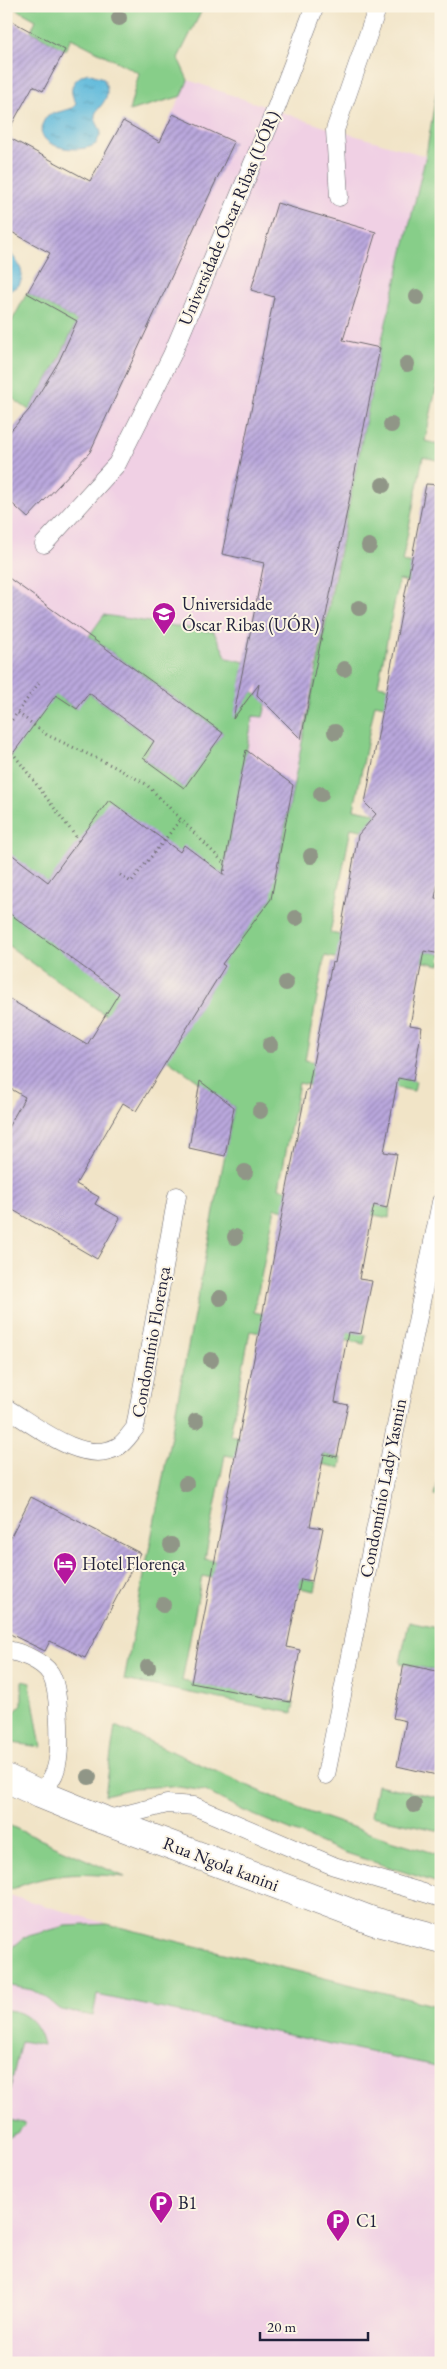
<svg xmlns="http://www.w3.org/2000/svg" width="447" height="2369" viewBox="0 0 447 2369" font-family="'EB Garamond',serif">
<defs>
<pattern id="water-ripples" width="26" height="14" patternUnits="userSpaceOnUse" patternTransform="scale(1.25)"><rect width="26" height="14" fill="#5db9db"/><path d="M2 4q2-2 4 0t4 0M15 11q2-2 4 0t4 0" fill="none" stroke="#4c96b3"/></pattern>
<pattern id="building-hatch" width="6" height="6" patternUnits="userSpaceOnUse" patternTransform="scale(1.25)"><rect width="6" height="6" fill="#baa8dd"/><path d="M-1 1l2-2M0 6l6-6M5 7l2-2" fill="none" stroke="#9788b4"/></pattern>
</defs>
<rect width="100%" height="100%" fill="#fcf5e5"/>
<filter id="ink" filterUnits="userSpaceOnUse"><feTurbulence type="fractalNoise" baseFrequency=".02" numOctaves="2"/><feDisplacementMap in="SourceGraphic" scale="10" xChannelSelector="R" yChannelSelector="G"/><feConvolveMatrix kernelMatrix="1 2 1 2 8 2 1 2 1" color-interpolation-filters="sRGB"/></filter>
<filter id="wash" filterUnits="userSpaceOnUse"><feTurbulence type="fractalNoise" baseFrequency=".0096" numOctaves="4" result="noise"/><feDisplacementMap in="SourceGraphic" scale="20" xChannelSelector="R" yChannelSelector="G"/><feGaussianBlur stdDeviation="1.12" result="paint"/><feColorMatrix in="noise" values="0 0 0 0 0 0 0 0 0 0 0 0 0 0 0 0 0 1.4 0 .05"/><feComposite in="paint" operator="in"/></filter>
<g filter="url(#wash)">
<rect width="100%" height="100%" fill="#f1e4c7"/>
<g fill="#f0d0e4">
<polygon points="188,80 322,126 426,156 380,348 333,577 234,1107 6,944 6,436 29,410 56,365"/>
<polygon points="6,1894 107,1924 441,2007 441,2363 6,2363"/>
</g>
<g fill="#87ce89" stroke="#547862">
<polygon points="11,6 204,6 178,58 188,80 182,96 129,111 139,73 71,38 65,50 31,31 36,20"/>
<polygon points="441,64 441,365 425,441 441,445 441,461 423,457 402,562 441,569 441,589 399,580 378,685 441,697 429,715 375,704 354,809 441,826 406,839 351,828 330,933 441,954 440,965 384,954 380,967 325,956 305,1060 416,1081 414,1091 358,1080 355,1094 299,1083 279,1188 390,1208 389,1218 333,1207 330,1219 275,1208 254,1312 366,1335 364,1344 308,1333 305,1341 250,1331 230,1435 337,1457 342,1458 340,1468 283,1456 280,1465 225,1455 205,1559 317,1582 315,1591 259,1580 258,1587 202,1576 182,1681 294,1703 292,1713 124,1680 234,1107 6,944 6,658 76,709 89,693 154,741 143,758 183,787 223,733 89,636 104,615 214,632 227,658 245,662 241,680 256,695 268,697 263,717 253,716 225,864 276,874 380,348 426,155"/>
<polygon points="27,293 77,321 56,365 29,410 6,394 6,332"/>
<polygon points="441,1464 441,1497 434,1496"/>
<polygon points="409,1622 441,1629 441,1672 400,1663"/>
<polygon points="22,1681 30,1683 41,1747 12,1743 6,1731 6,1721 22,1704"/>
<polygon points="115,1726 300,1809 384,1838 441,1855 441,1884 343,1852 244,1811 205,1791 172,1786 134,1788 105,1795"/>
<polygon points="377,1785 441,1798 441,1831 371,1816"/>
<path d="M 6,1824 L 125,1877 C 79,1873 50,1871 6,1892 Z"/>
<polygon points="107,1924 441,2007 441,2067 97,1995 93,2016 61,2010 48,1999 32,1990 6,1985 6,1953 25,1937 65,1926"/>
<path d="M 6,2010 C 28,2011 39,2026 43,2045 L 21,2041 L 6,2107 Z"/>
<polygon points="6,2119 26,2124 18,2132 6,2139"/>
</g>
<g fill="url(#water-ripples)" stroke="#406e8b">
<path d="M 88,73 L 103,78 C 116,102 93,107 95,118 C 96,123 100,127 101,133 L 96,144 C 78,156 22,146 48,115 L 73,108 L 76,103 C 67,89 73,78 88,73 Z"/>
<path d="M 6,247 C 14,259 28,270 19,285 L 6,293 Z"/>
</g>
<g id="blocks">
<g fill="url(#building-hatch)">
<polygon points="6,18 65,50 43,91 33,86 6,135"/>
<polygon points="173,114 234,142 90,452 28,518 6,498 6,436 29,410 59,361 77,321 27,293 50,253 6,229 6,136 90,181 123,121 160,142"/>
<polygon points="277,203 376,232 343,340 380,348 301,739 257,695 259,684 233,719 264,563 222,554 274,297 251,290"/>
<polygon points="426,484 441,485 441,869 435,898 441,899 441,954 424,951 410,1025 422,1027 413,1081 398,1078 384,1152 397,1154 387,1208 374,1205 364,1252 359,1279 372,1281 361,1334 348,1332 335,1402 348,1405 337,1457 324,1454 310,1526 323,1528 312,1581 301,1579 287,1647 300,1650 290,1702 191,1683 306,1090 308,1090 332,962 335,963 358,835 376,814 365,803"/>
<polygon points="6,576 223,733 184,788 143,758 154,741 89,693 77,709 56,695 6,763"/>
<polygon points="246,750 293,785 271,899 222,964 225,966 136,1111 123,1103 76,1184 99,1197 95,1204 120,1218 97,1259 6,1206 6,1131 25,1097 6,1086 6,997 87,1045 119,993 6,911 6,850 48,882 109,800 180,852 184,845 223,874"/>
<polygon points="200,1081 234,1107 225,1156 189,1148"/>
<polygon points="31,1497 140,1553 85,1658 50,1641 45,1651 6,1632 6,1546"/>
<polygon points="404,1664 441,1672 441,1776 397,1766 406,1721 393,1718"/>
</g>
</g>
</g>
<g filter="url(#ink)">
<use href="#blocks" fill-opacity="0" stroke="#6a666c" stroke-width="1"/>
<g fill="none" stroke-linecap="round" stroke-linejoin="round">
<g stroke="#6a666c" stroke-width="19">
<g id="lane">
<polyline points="339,197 335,130 378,6"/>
<polyline points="44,544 117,464 172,355 275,111 315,6"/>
<path d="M 6,1408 C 35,1425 83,1466 117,1447 C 124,1444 130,1434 135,1428 L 177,1196"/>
<path d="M 6,1650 C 20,1652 42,1661 50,1673 C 60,1688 61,1746 57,1764 C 55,1776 48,1785 40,1794"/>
<polyline points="326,1775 441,1202"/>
<polyline points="105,1820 167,1804 194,1806 334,1866 441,1898"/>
</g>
</g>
<g stroke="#6a666c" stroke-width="29">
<polyline id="secondary" points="6,1778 40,1794 104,1820 373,1921 441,1939"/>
</g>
<g stroke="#6a666c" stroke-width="3" stroke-dasharray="1 4" stroke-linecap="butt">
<polyline points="18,713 47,735 115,767 146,784 225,864 224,875"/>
<polyline points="6,728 39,683"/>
<polyline points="6,744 79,841"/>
<polyline points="120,875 131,882 181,819"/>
</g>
<use href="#lane" stroke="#fff" stroke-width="18"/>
<use href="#secondary" stroke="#fff" stroke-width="28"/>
</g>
<g fill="#909687">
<circle cx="119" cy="18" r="8"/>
<circle cx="417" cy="297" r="8"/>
<circle cx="407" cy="364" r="8"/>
<circle cx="391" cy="425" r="8"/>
<circle cx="383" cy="485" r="8"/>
<circle cx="369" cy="546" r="8"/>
<circle cx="359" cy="608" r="8"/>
<circle cx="344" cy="669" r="8"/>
<circle cx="335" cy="732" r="8"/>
<circle cx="321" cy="794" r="8"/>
<circle cx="311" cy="856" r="8"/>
<circle cx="296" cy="918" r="8"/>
<circle cx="286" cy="983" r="8"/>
<circle cx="270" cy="1045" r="8"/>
<circle cx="260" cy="1111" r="8"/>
<circle cx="245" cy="1172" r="8"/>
<circle cx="235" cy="1237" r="8"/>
<circle cx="220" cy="1298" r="8"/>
<circle cx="211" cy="1360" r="8"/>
<circle cx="196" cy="1421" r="8"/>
<circle cx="186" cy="1484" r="8"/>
<circle cx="171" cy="1545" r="8"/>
<circle cx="163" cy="1605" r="8"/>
<circle cx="148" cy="1667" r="8"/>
<circle cx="89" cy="1777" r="8"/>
<circle cx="414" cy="1805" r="8"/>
</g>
</g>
<defs>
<g id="university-pin" transform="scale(1.25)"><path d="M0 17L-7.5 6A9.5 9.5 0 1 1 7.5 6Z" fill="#b5179e" stroke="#fcf5e5"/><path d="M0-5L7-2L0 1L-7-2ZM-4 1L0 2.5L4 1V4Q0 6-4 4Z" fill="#fff"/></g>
<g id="hotel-pin" transform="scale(1.25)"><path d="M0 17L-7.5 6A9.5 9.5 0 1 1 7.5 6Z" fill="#b5179e" stroke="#fcf5e5"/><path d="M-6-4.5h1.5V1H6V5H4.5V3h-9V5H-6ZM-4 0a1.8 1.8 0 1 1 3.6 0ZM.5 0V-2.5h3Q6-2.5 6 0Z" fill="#fff"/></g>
<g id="parking-pin" transform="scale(1.25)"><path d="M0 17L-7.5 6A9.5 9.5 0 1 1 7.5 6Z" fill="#b5179e" stroke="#fcf5e5"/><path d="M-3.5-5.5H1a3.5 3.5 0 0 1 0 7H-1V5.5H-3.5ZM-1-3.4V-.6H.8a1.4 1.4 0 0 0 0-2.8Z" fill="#fff"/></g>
</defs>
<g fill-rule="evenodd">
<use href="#university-pin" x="164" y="614"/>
<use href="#hotel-pin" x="65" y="1564"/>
<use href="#parking-pin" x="161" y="2203"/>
<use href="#parking-pin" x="338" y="2221"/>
</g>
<g text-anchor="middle" stroke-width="4" stroke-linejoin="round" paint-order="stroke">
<g font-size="18" fill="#22223b" stroke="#fcf5e5">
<text transform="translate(229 218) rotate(-67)" y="6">Universidade Óscar Ribas (UÓR)</text>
<text transform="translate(151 1342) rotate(-80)" y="6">Condomínio Florença</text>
<text transform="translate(383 1488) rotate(-79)" y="6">Condomínio Lady Yasmin</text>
<text transform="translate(221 1864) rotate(21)" y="6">Rua Ngola kanini</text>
</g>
<g font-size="18" fill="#22223b" stroke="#fcf5e5" text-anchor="start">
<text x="182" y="610">Universidade<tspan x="182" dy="21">Óscar Ribas (UÓR)</tspan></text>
<text x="82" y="1570">Hotel Florença</text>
<text x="178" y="2209">B1</text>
<text x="356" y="2227">C1</text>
</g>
</g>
<rect width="447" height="2369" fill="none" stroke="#fcf5e5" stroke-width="25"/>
<path d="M260 2332v8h108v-8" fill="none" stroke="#22223b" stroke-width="2.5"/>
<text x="267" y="2332" font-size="15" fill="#22223b" stroke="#fcf5e5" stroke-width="4" paint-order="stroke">20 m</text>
</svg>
